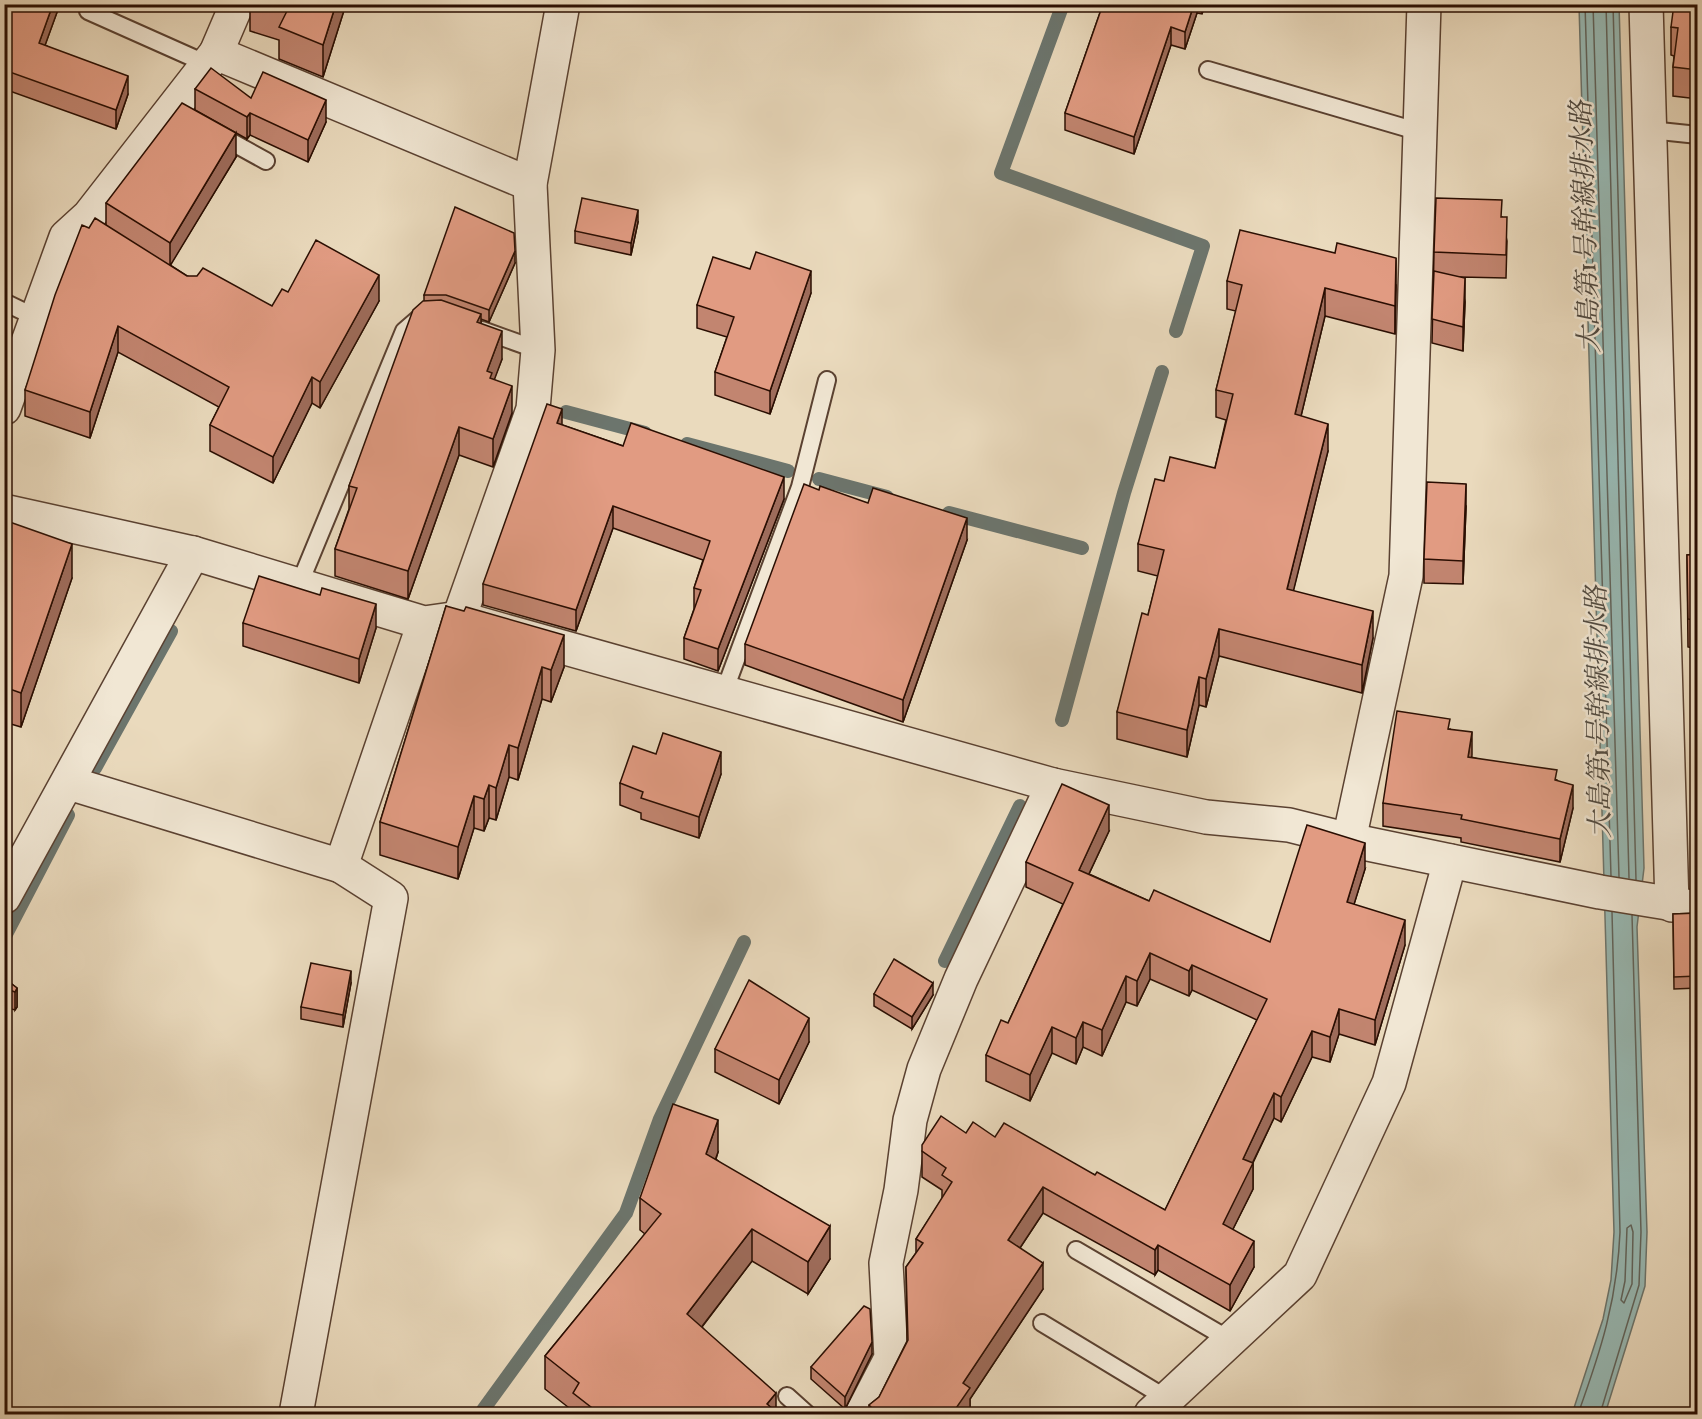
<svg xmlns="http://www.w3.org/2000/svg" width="1702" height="1419" viewBox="0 0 1702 1419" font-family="'IM FELL Double Pica','Noto Serif JP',serif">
<rect width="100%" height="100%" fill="#eadabd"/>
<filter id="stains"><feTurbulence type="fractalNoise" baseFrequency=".00333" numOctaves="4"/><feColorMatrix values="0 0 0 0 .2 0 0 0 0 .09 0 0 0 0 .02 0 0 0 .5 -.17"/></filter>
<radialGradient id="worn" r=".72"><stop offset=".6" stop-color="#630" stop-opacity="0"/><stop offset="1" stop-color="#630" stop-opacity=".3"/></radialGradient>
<polygon fill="#98bab5" stroke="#6c756d" stroke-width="1.5" points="1619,4 1644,868 1637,927 1647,1232 1645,1286 1605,1414 1572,1414 1603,1319 1611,1280 1614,1232 1579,5"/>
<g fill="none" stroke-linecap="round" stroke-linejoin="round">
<g stroke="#61645c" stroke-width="1.5">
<polyline points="1585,4 1611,876"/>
<polyline points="1593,4 1619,877"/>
<polyline points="1606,4 1629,878"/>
<polyline points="1613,4 1636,880"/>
<polygon points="1631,1225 1633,1232 1632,1284 1624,1303 1621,1300 1625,1281 1627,1228"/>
<path d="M 1578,1414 C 1601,1350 1617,1301 1620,1232 L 1612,912"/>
<polyline points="1600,1414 1639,1285 1641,1232 1632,915"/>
</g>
<g stroke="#6c756d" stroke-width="14">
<polyline points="1063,4 1001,173 1203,246 1176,331"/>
<polyline points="566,412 645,433"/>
<polyline points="687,444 788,471"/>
<polyline points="819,479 887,497"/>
<polyline points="949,513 1082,548"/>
<polyline points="1062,720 1124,493 1162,372"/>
<polyline points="95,768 171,631"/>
<polyline points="4,938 68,815"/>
<polyline points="945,961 1020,806"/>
<polyline points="488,1414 483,1410 626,1213 660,1119 744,942"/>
</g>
<g stroke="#5a4131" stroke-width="20">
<g id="service">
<polyline points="88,11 207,64"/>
<polyline points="1208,70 1420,132"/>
<polyline points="1650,130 1698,135"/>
<polyline points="217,134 266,161"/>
<polyline points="4,302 37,318"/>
<polyline points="482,330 538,350"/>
<polyline points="299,585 404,331 419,318 423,318"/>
<polyline points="724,692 800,487 827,380"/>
<polyline points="1076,1250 1230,1340"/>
<polyline points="1042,1323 1166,1398"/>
<polyline points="787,1396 807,1414"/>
</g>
</g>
<g stroke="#5a4131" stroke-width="36">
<g id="minor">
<polyline points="1646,4 1672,905"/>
<polyline points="216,53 237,4"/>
<polyline points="4,408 66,237 89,216 216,53 530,184"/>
<polyline points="4,511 193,553 424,623 459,618 1053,785 1206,817 1289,825 1349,840 1600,892 1698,908"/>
<polyline points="459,618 533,409 538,350 530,184 563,4"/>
<polyline points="69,783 341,866"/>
<polyline points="1349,840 1406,576 1424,4"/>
<polyline points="4,897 193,553"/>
<polyline points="296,1414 391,898 341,866 424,623"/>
<polyline points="862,1414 891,1358 886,1263 901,1190 910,1120 924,1069 961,979 1053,785"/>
<polyline points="1151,1414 1300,1275 1389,1083 1450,861"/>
</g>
</g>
<use href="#service" stroke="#f1e7d4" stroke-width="16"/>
<use href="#minor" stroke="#f1e7d4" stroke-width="33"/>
</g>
<g fill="#c28570" stroke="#2a0e02" stroke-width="1.5">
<polygon points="4,4 60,4 45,45 128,94 116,129 4,89"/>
<polygon points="250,4 346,4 323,77 279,59 279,40 250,31"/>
<polygon points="1103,4 1205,4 1202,14 1197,13 1185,49 1171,45 1134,154 1065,130 1065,113"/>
<polygon points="1698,4 1698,99 1673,96 1673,67 1674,56 1671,55 1671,27"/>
<polygon points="195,89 251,98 326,122 308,162 250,135 247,139 195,110"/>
<polygon points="236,157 170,265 187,276 272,306 288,292 379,301 320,408 312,403 273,483 210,451 210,425 219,407 118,352 90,438 25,416 25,390 89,228 106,225 106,203"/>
<polygon points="1502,217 1507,241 1506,278 1460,277 1465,302 1463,351 1432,343 1434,252"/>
<polygon points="638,222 631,255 575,243 575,231"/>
<polygon points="515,263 489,322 481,319 481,324 502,359 494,379 512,413 493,467 459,455 408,599 335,576 335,549 349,509 349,486 424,301 424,295"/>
<polygon points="750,269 811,293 770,414 715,395 715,372 727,337 697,328 697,305"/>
<polygon points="1227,281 1396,285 1395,334 1325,316 1301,416 1328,451 1293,591 1373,638 1362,693 1219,656 1206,707 1199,705 1187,757 1117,739 1117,712 1148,615 1158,576 1138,571 1138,544 1164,481 1215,468 1226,420 1216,417 1216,390 1236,311 1227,309"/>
<polygon points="562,425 623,446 784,499 718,671 684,659 684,638 694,609 694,588 703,560 613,528 576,631 483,605 483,584"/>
<polygon points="1466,507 1463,584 1424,583 1424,559"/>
<polygon points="4,520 72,578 21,727 4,722"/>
<polygon points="967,540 903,722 745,665 745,644"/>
<polygon points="1698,554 1698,649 1688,647 1687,555"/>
<polygon points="320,595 376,628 359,683 243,646 243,623"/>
<polygon points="446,606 564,667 551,702 542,699 518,780 509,777 496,820 489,818 484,831 474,828 458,879 380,855 380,822"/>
<polygon points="1450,729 1471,757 1557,780 1573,808 1560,862 1461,842 1461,838 1383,826 1383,803"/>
<polygon points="656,754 721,774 699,838 641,819 641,813 620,805 620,783"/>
<polygon points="1109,831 1089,874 1149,901 1270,942 1365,869 1354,904 1405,945 1375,1045 1339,1034 1330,1062 1312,1057 1281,1122 1274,1118 1253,1163 1253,1189 1233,1229 1254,1267 1230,1311 1158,1270 1155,1275 1043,1213 1020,1248 1043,1289 970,1399 970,1414 869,1413 869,1405 879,1397 907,1341 906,1267 916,1253 916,1239 942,1199 942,1190 922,1177 922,1151 966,1133 995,1137 1095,1175 1165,1210 1257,1020 1192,990 1189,996 1150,979 1137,1006 1126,1002 1102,1056 1083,1047 1076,1064 1052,1053 1030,1101 986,1081 986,1055 1008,1023 1063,904 1026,887 1026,862"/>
<polygon points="1698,913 1698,988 1674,989 1673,914"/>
<polygon points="4,978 17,988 17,1007 15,1010 4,1007"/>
<polygon points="351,983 343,1027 301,1019 301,1007"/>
<polygon points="874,994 933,995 912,1029 874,1006"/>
<polygon points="809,1042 779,1104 715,1072 715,1049"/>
<polygon points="718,1152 716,1159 830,1259 808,1294 752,1261 702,1327 779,1414 573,1414 573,1411 545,1389 545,1356 645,1234 640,1230 640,1198"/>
<polygon points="872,1354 845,1409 811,1379 811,1367"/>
</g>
<g fill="#9e6c5b" stroke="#2a0e02" stroke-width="1.5">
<polygon points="53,4 60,4 39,62 39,43"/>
<polygon points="336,4 346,4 323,77 323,45"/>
<polygon points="1194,4 1197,4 1197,13 1185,49 1185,32"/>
<polygon points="1202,4 1205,4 1202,14"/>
<polygon points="1171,27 1171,45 1134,154 1134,137"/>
<polygon points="128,76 128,94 116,129 116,110"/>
<polygon points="326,100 326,122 308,162 308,140"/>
<polygon points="250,113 250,135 247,139 247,117"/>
<polygon points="236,133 236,157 170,266 170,243"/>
<polygon points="638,210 638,222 631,255 631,243"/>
<polygon points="515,251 515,263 489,322 489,310"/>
<polygon points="1396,258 1396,285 1395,334 1395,306"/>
<polygon points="811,271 811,293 770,414 770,391"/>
<polygon points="379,275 379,301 320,408 320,382"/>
<polygon points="1465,278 1465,302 1463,351 1463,327"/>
<polygon points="1325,288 1325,316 1295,441 1295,414"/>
<polygon points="481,314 481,341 477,322"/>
<polygon points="118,326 118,352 90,438 90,412"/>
<polygon points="502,331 502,359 492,386 487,371"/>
<polygon points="312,377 312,403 273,483 273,457"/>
<polygon points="512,386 512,413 493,467 493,439"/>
<polygon points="562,409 562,431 557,423"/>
<polygon points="1328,424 1328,451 1287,617 1287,589"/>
<polygon points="459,427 459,455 408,599 408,571"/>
<polygon points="784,477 784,499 718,671 718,649"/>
<polygon points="1466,484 1466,507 1463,584 1463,561"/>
<polygon points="613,506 613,528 576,631 576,610"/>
<polygon points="967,518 967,540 903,722 903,700"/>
<polygon points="72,544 72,578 21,727 21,693"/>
<polygon points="376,604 376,628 359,683 359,659"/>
<polygon points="1373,611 1373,638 1362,693 1362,665"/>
<polygon points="1219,629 1219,656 1206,707 1206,679"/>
<polygon points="564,635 564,667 551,702 551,670"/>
<polygon points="542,667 542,699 518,780 518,748"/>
<polygon points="1199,677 1199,705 1187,757 1187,730"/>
<polygon points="1472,732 1472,755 1468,780 1468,757"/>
<polygon points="509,745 509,777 496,820 496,788"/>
<polygon points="721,752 721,774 699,838 699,817"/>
<polygon points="489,785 489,818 484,831 484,799"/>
<polygon points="1573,785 1573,808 1560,862 1560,839"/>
<polygon points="474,796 474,828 458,879 458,847"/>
<polygon points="1109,805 1109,831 1079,895 1079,870"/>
<polygon points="1365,843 1365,869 1347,927 1347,902"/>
<polygon points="1405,920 1405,945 1375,1045 1375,1020"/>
<polygon points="1150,953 1150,979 1137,1006 1137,981"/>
<polygon points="1192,965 1192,990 1189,996 1189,971"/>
<polygon points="351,971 351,983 343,1027 343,1015"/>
<polygon points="1126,976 1126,1002 1102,1056 1102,1030"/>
<polygon points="933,983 933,995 912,1029 912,1017"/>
<polygon points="17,988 17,1007 15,1010 15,992"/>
<polygon points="1339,1009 1339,1034 1330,1062 1330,1037"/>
<polygon points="809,1018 809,1042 779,1104 779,1080"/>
<polygon points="1083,1022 1083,1047 1076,1064 1076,1038"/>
<polygon points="1052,1027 1052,1053 1030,1101 1030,1075"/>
<polygon points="1312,1031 1312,1057 1281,1122 1281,1097"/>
<polygon points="1274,1093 1274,1118 1250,1168 1253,1163 1253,1189 1223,1249 1223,1224 1243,1159"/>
<polygon points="718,1120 718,1152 706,1186 706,1154"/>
<polygon points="1043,1187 1043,1213 1008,1266 1008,1240"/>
<polygon points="830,1226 830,1259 808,1294 808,1262"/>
<polygon points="752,1229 752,1261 687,1346 687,1314"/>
<polygon points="1254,1241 1254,1267 1230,1311 1230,1285"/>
<polygon points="1158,1245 1158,1270 1155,1275 1155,1250"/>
<polygon points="1043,1263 1043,1289 970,1399 970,1414 952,1414 963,1383"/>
<polygon points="872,1342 872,1354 845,1409 845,1397"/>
<polygon points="776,1393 776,1414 767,1404"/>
</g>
<g fill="#e19b82" stroke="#2a0e02" stroke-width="1.5">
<polygon points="4,4 53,4 39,43 128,76 116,110 4,70"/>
<polygon points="267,4 336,4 323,45 279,27 287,11"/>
<polygon points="1103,4 1194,4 1185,32 1171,27 1134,137 1065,113"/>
<polygon points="1674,4 1698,4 1698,70 1673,67 1678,28 1671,27"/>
<polygon points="211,68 251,98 263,72 326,100 308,140 250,113 247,117 195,89"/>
<polygon points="182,103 236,133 170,243 106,203"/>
<polygon points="582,198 638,210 631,243 575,231"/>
<polygon points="1436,198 1502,200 1501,217 1507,217 1506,255 1434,252"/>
<polygon points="455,207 514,233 515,251 489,310 446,295 424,295"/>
<polygon points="95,218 187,276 197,276 203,268 272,306 282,289 288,292 316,240 379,275 320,382 312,377 273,457 210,425 229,387 118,326 90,412 25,390 55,295 82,225 89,228"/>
<polygon points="1240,230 1335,253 1337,243 1396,258 1395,306 1325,288 1295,414 1328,424 1287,589 1373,611 1362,665 1219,629 1206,679 1199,677 1187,730 1117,712 1142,613 1148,615 1164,550 1138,544 1155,479 1164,481 1170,457 1215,468 1233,394 1216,390 1242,285 1227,281"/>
<polygon points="756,252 811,271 770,391 715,372 734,317 697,305 713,257 750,269"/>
<polygon points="1434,271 1465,278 1463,327 1432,319"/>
<polygon points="441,300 481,314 477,322 502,331 487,371 492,373 490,378 512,386 493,439 459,427 408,571 335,549 357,488 349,486 413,310 423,301"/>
<polygon points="547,404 562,409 557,423 623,446 631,423 784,477 718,649 684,638 701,590 694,588 710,541 613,506 576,610 483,584"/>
<polygon points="1427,482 1466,484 1463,561 1424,559"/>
<polygon points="804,484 819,490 820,486 868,503 873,488 967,518 903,700 745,644"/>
<polygon points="4,520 72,544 21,693 4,687"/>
<polygon points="1698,554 1698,621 1688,619 1687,555"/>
<polygon points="259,576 320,595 322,588 376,604 359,659 243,623"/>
<polygon points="446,606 464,611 466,607 564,635 551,670 542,667 518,748 509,745 496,788 489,785 484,799 474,796 458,847 380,822"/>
<polygon points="1397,711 1450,719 1448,729 1472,732 1468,757 1557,770 1555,780 1573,785 1560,839 1461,819 1462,815 1383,803"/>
<polygon points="663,733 721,752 699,817 641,798 643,792 620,783 633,746 656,754"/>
<polygon points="1062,784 1109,805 1079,870 1149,901 1154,890 1270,942 1307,825 1365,843 1347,902 1405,920 1375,1020 1339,1009 1330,1037 1312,1031 1281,1097 1274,1093 1243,1159 1253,1163 1223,1224 1254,1241 1230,1285 1158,1245 1155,1250 1043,1187 1008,1240 1043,1263 963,1383 970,1388 952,1414 868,1414 872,1408 869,1405 879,1397 908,1340 906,1267 923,1243 916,1239 952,1182 942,1175 946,1168 922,1151 922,1145 941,1116 966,1133 973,1122 995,1137 1004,1123 1095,1175 1097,1172 1165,1210 1267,999 1192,965 1189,971 1150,953 1137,981 1126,976 1102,1030 1083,1022 1076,1038 1052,1027 1030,1075 986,1055 1001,1020 1008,1023 1073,883 1026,862"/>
<polygon points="1698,913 1698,976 1674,977 1673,914"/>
<polygon points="894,959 933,983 912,1017 874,994"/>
<polygon points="311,963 351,971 343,1015 301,1007"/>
<polygon points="4,978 17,988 15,992 4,988"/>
<polygon points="749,980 809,1018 779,1080 715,1049"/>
<polygon points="673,1104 718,1120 706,1154 830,1226 808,1262 752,1229 687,1314 776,1393 767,1404 779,1414 600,1414 573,1393 579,1383 545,1356 661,1214 640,1198"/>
<polygon points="864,1306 870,1309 872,1342 845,1397 811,1367"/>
</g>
<g text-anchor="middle" stroke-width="5" stroke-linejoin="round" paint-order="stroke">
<g font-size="27" font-style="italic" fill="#504a41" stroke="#f1e7d4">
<text transform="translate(1585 227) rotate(-92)" y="9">大島第1号幹線排水路</text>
<text transform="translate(1598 712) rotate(-91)" y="9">大島第1号幹線排水路</text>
</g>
</g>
<rect width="1702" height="1419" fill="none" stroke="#eadabd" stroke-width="24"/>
<rect x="6" y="6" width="1690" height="1407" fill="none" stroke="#2a0e02" stroke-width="3"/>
<rect x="12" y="12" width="1678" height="1395" fill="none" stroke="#2a0e02" stroke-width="1.5"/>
<rect width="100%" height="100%" filter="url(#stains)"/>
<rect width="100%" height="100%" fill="url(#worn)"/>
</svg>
